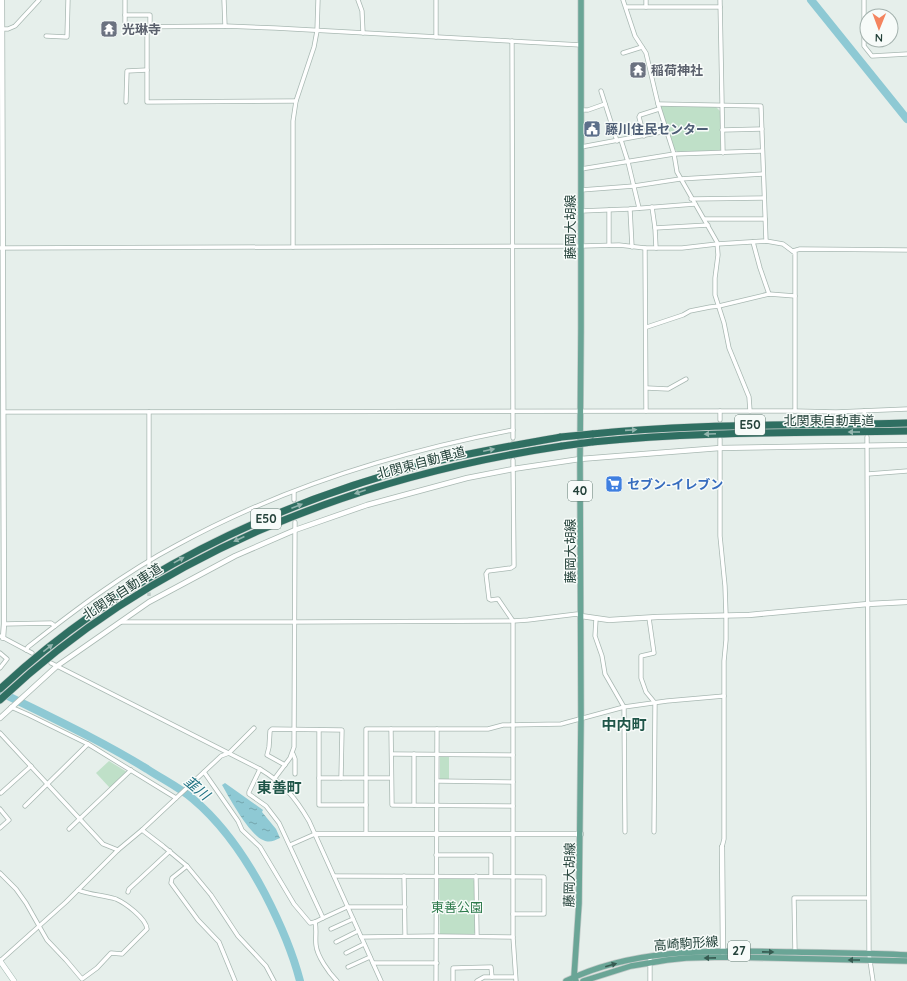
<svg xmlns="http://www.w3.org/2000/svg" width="907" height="981" viewBox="0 0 907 981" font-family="Quicksand,'Noto Sans JP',sans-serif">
<defs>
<pattern id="water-ripples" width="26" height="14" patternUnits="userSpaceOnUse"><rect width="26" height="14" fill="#8ec9d4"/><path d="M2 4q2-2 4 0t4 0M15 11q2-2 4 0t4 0" fill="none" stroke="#74a5ad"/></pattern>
</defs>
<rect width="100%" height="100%" fill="#e6efeb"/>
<g fill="#bfe0c8">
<polygon points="660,105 716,107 720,111 721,151 678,152 674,149 669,131"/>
<polygon points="440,756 449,757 449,779 440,779"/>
<polygon points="109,761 127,772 110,788 96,773"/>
<polygon points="439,879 473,879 474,881 475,933 472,935 440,934"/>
</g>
<path fill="url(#water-ripples)" d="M 225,783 L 263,810 L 262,812 L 276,829 L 280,838 C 274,841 269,843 263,840 C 249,834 230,799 222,785 Z"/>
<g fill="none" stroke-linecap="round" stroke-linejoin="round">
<g stroke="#8ec9d4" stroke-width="8">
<polyline points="811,0 907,119"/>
<path d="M 0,692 C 50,717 100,740 147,769 C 162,779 179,787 193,799 C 224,825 246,858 265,894 C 280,923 292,950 300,981"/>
</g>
<g stroke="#bfccc8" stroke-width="3.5" stroke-dasharray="3.5 2" stroke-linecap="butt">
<polyline points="513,455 513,438"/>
<polyline points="149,596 149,569"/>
</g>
<g stroke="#a8b8b2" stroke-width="5">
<g id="minor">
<polyline points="125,0 125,25 127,27 225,26 275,28 581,45"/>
<polyline points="224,0 225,26"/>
<polyline points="358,0 362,11 363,33"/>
<polyline points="436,0 436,37"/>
<polyline points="623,0 635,36 646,53 658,104 674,154 677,172 717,242 718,255 715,278 715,295 724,323 729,348 749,397 750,411"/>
<polyline points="720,0 723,153"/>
<polyline points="864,0 864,46 872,56 907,54"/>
<polyline points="626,7 720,7"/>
<polyline points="646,7 646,0"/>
<polyline points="125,15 150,15 150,28"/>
<polyline points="147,28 147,102 296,101"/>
<polyline points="2,29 8,29 15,26 39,0"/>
<polyline points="46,36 67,37 68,0"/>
<polyline points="512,41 513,438"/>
<polyline points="623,53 642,47"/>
<polyline points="601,91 617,141"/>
<polyline points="126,102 127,71 147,70"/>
<polyline points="658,104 761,106 766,241"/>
<polyline points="581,110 588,110 605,104"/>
<polyline points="722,130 762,129"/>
<polyline points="644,136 639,117 640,115 659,109"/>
<polyline points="621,140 628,162 639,208"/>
<polyline points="581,147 667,131"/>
<polyline points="581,169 674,154 762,151"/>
<polyline points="581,190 634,186 680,179 763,174"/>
<polyline points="691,199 764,198"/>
<polyline points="652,207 655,228 656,248"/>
<polyline points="630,209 632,247"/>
<polyline points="609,210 609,245"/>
<polyline points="581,211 630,209 695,204"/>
<polyline points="705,219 765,219"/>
<polyline points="655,228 708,225"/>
<polyline points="753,242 760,268 769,294"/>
<polyline points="293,247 293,121 296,101 314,47 317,31 318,0"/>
<polyline points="0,248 582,246 619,245 645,248 682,248 717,244 766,241 783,244 795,253 795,411"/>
<polyline points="645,248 646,411"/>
<polyline points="793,251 800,249 907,250"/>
<polyline points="647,327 683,315 690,311 710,307 719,306 769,294 795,296"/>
<polyline points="647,388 668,389 686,379"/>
<polyline points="864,411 866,419"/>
<polyline points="4,412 795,411 836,412 907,409"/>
<polyline points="149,412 149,569"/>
<polyline points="720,420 720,411"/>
<polyline points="867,437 869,954 873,981"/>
<polyline points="720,439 720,536 725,586 726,615 726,640 724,661 724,839 722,847"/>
<polyline points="513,460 514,566 511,568 488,571 486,574 489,599 491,600 498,599 513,621 513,937 516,981"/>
<polyline points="868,474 907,471"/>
<polyline points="294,500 294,492"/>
<polyline points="649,618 654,653 641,656 641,678 646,692 655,703 654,832"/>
<polyline points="596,619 595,636 602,656 605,674 624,707 625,832"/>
<polyline points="121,622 295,622 513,621 528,620 577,614 581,616"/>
<polyline points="4,624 51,623 55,626"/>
<polyline points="0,636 32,653"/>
<path d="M 26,650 L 28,647 C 75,610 124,573 177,545 C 281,488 397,452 513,430"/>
<polyline points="0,653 7,659 0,668"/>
<path d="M 51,663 L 260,769 C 283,783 295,797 309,821 L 381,981"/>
<polyline points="11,707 29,715 88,744 176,798"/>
<polyline points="391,729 392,805 513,806"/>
<polyline points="319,730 319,805 366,805"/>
<polyline points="0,733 103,844 118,850"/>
<polyline points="293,754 295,759 295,774"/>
<polyline points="392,754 513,755"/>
<polyline points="285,765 267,755 269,747 270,731 272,729 342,730 341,778"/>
<polyline points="260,769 249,792 249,794 266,806 279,823 323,918 347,907 405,907"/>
<polyline points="204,772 238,821 242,830 260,847 294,904 310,923 315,922 323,918"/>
<polyline points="275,778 290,758 294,747 295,522"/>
<polyline points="319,778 391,778"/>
<polyline points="437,781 513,782"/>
<polyline points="1,793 31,766"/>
<polyline points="414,805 414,754"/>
<polyline points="25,806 88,744"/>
<polyline points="0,809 9,820 0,828"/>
<polyline points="69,829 131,770"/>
<polyline points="142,830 163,846 187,866 211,895 238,936 266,966 274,981"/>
<polyline points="366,834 366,729 488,729 503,725 561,724 624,707 667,701 724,696"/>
<polyline points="290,845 315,834"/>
<polyline points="436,855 491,855 491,876"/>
<polyline points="187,866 172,878 171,883 198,920 219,942 235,981"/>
<path d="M 0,873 L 16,889 L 26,903 L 47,940 L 66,960 L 82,979 L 97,968 L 111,953 L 122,954 L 147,929 C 146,918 125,903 116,899 C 104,895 90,895 78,890"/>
<polyline points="334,876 544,877 544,914 513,914"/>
<polyline points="404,876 405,936"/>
<polyline points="476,876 477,936"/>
<polyline points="128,892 129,889 170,851"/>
<path d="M 315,922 C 317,930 315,937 316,945 C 317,956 329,973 337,981"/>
<polyline points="331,929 353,919"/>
<polyline points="361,937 437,936 513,937"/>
<polyline points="336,942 358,931"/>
<polyline points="795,952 794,898 868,898"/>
<polyline points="346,953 364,944"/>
<polyline points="650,956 650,981"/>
<polyline points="0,961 66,902 118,850 142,830 221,756 229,753 254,728"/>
<polyline points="373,963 437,963"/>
<polyline points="348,967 370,957"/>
<polyline points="436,981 437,729"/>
<polyline points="453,981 453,968 491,967 492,977"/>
<polyline points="477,981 484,977 515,977"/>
</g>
</g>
<g stroke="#a8b8b2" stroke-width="6">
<g id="tertiary">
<polyline points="2,0 4,624 3,638"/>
<polyline points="581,616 609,620 657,617 749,615 868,604 907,602"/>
<polyline points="0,718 57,666 149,602 235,556 295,530 367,505 467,478 513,469 580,459 720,448 907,445"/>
<polyline points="315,834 581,834"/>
<polyline points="722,847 723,953"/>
</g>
</g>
<g stroke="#a4bbb3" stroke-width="6">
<polyline id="secondary" points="0,961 14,981"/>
</g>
<g stroke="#c2cac8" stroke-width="7">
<g id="primary">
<path d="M 566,981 C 637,946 719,951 795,952 C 832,953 870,953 907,955"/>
<polyline points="576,981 574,977 579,903 581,719 580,459 581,328 581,0"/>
<polyline points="583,981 631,966 667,960 686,958 724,957 907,961"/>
</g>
</g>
<g stroke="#c2cac8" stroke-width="8">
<g id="motorway">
<path d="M 592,434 C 697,423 802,426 907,423"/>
<path d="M 592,442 C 697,431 802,433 907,431"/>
<path d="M 0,689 C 120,577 271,504 429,463 C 473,452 517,445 561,437"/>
<path d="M 0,700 C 155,554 353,477 562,446"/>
</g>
</g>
<use href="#minor" stroke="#fff" stroke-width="3.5"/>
<use href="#tertiary" stroke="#fff" stroke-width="4.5"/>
<use href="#secondary" stroke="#fff" stroke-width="5"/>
<use href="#primary" stroke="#6aa596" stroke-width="5.5"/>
<use href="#motorway" stroke="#2f6f62" stroke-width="7"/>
<g stroke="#c2cac8" stroke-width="8" stroke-linecap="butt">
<g id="motorway-bridge">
<polyline points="561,437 592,434"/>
<polyline points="562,446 592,442"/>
</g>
</g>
<use href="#motorway-bridge" stroke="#2f6f62" stroke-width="7"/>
</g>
<defs><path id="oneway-solid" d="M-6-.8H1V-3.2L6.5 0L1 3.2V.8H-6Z"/></defs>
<g fill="#93b5ae">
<use href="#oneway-solid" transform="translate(631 430) rotate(-4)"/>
<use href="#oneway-solid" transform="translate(854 432) rotate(180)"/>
<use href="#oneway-solid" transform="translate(710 434) rotate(178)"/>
<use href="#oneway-solid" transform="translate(489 450) rotate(-12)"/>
<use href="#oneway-solid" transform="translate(360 492) rotate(161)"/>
<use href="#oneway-solid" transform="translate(297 506) rotate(-21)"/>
<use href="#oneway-solid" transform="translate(239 539) rotate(155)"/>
<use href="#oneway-solid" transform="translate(179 560) rotate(-29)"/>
<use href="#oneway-solid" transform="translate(48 648) rotate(-38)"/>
</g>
<g fill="#365b51">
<use href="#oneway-solid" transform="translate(768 952) rotate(1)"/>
<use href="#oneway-solid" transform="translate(710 958) rotate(179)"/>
<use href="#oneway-solid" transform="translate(854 960) rotate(-180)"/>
<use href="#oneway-solid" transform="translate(611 965) rotate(-16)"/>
</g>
<defs>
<g id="temple-square" transform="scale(0.9)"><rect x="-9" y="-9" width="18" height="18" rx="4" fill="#6b7280" stroke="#f7fbf9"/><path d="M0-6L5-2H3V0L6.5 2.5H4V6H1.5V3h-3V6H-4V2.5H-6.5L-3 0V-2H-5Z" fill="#fff"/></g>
<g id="civic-square" transform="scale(0.9)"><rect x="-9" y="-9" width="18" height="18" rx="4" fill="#5c6f8a" stroke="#f7fbf9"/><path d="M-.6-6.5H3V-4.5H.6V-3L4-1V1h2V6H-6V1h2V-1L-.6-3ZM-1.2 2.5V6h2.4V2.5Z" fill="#fff"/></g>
<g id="supermarket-square" transform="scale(0.9)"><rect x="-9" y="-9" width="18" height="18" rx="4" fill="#3f7fe0" stroke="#f7fbf9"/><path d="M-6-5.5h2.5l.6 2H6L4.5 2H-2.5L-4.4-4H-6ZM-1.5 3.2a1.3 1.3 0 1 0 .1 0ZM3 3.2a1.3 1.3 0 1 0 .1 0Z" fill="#fff"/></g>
</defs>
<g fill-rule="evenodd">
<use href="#temple-square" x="109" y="29"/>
<use href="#temple-square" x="638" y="70"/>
<use href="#civic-square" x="592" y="129"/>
<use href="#supermarket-square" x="614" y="484"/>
</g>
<g text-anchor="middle" stroke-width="3" stroke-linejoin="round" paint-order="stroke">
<g fill="#f7fbf9" stroke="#637a73" stroke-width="1">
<rect x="735" y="415" width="30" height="20" rx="3"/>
<rect x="568" y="481" width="24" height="20" rx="3"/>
<rect x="251" y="509" width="30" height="20" rx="3"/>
<rect x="728" y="941" width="22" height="20" rx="3"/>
</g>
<g font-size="12" font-weight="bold" fill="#24423a">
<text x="750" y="429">E50</text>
<text x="580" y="495">40</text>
<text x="266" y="523">E50</text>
<text x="739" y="955">27</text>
</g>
<g font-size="13" font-weight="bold" fill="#5b616d" stroke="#f7fbf9" text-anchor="start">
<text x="122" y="34">光琳寺</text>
<text x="651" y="75">稲荷神社</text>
</g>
<g font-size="13" font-weight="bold" fill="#4e5e75" stroke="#f7fbf9" text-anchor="start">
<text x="605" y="134">藤川住民センター</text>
</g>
<g font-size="13" fill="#24423a" stroke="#f7fbf9">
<text transform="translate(570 227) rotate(-90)" y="5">藤岡大胡線</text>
<text x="829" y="425">北関東自動車道</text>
<text transform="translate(421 462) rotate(-15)" y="5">北関東自動車道</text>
<text transform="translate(570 551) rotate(-90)" y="5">藤岡大胡線</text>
<text transform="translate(122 591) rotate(-33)" y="5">北関東自動車道</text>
<text transform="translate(569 875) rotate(-89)" y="5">藤岡大胡線</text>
<text transform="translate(686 943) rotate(-4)" y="5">高崎駒形線</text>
</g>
<g font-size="13" font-weight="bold" fill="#366cbe" stroke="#f7fbf9" text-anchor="start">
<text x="627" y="489">セブン-イレブン</text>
</g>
<g font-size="13" fill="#2d7a4b" stroke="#f7fbf9">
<text x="457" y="912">東善公園</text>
</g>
<g font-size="14" font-style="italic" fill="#1c6f80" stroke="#f7fbf9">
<text transform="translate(197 788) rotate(39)" y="5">韮川</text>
</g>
<g font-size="15" font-weight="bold" fill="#1f5548" stroke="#f7fbf9">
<text x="624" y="730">中内町</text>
<text x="279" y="793">東善町</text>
</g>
</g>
<g transform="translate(879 28) rotate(181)"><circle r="19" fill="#f7fbf9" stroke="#a3b1ad"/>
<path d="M0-3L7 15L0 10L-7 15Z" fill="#f4845f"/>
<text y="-6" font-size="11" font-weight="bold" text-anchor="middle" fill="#24423a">N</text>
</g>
</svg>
